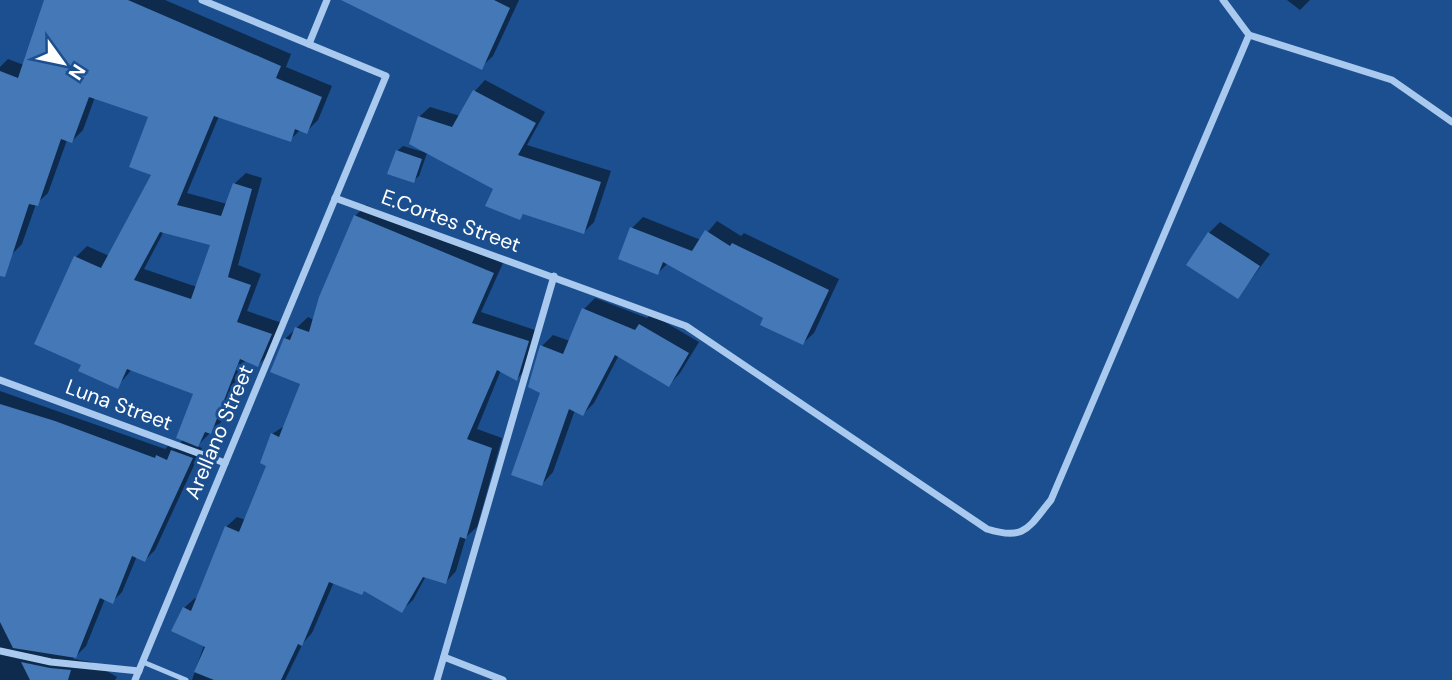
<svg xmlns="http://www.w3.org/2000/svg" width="1452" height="680" viewBox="0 0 1452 680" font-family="'DM Sans',sans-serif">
<rect width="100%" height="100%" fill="#1b4f8f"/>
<g fill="#0007" fill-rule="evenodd">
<path d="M 46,0 L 165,0 L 291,54 L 286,67 L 332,86 L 318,120 L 306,132 L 301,129 L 290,140 L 219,116 L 187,193 L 227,204 L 234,184 L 246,173 L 262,178 L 238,265 L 261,274 L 247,311 L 282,323 L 269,354 L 258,365 L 245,360 L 222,421 L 197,446 L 202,448 L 155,550 L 145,560 L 137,556 L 122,592 L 112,602 L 105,599 L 86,646 L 73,659 L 91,662 L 117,677 L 115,680 L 0,680 L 0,391 L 165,449 L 168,446 L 174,449 L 184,439 L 195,393 L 132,369 L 117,387 L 83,364 L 76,257 L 87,246 L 109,256 L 153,174 L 150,116 L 95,97 L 83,130 L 72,141 L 67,140 L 48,193 L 36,204 L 22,244 L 11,255 L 0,252 L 0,67 L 8,59 L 24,65 ZM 164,231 L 212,244 L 197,287 L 144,269 Z"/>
<polygon points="345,0 519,0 493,56 481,67"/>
<polygon points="1287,0 1310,0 1300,10"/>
<polygon points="485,80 545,112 527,145 611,171 594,222 584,232 524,213 520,218 495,189 419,117 430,107 460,116 475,91"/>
<polygon points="403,146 427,153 419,176 413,181 397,151"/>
<polygon points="366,205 503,263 481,312 538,331 527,368 517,379 501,370 477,429 502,438 477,527 466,537 456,571 446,582 426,576 413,600 402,610 365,589 334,582 312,633 303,643 285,680 192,680 204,645 184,608 195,598 198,599 226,527 237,517 246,520 269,465 272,434 286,425 303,383 285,339 308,317 314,320 355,216"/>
<polygon points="643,217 701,240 717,221 741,236 744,233 839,279 814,333 803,343 765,318 668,263 658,273 632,228"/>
<polygon points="1220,222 1270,254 1238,297 1209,233"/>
<polygon points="595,298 647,318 651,314 699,342 680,373 669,385 619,355 594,403 583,414 575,410 553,472 542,484 542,346 553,335 570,341 584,309"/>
</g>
<g fill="#4478b7" fill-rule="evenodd">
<path d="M 44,0 L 128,0 L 281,66 L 276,78 L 322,97 L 307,134 L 295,129 L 291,142 L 214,116 L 177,205 L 221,216 L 233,183 L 252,189 L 228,277 L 251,285 L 237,322 L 272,334 L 258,367 L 240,359 L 211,434 L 205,432 L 198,447 L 176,438 L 193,394 L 127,369 L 118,389 L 78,371 L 81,365 L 34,344 L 74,256 L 101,268 L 151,175 L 129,167 L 148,117 L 89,97 L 72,143 L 61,139 L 38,206 L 29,204 L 5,277 L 0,276 L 0,71 L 18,78 ZM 160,232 L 210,245 L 191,299 L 134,280 Z"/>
<polygon points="341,0 494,0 510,8 482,70"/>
<polygon points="473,90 536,123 518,155 601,182 584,234 523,214 520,220 485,206 493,189 409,144 418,116 452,127"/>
<polygon points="396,150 422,159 414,183 387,174"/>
<polygon points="354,215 494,273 472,323 529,341 517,381 497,370 467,439 492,448 466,539 460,537 446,584 423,577 402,613 364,591 362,595 329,582 302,646 298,644 281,680 214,680 194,672 205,647 171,631 183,607 191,611 225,526 239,532 266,466 260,463 271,433 279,437 300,384 270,372 284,338 290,340 295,327 309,332 319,297"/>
<polygon points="630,227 692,251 705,230 730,246 732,243 829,290 803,345 760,325 763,318 663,262 658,275 618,259"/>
<polygon points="1208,232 1260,266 1238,299 1186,265"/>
<polygon points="582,308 635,330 639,324 689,353 669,387 615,355 583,416 569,409 542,486 511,475 540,393 528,387 540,345 563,354"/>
<polygon points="0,404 55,421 155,458 156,455 167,460 171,450 193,458 145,562 132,556 113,604 100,598 76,658 13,648 0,622"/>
<polygon points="21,662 50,668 71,670 68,680 30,680"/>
</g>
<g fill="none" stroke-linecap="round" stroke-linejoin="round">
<polyline stroke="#a9c9ee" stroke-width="5" points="143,662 186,680"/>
<g stroke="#a9c9ee" stroke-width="7">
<polyline points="1223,0 1249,35 1392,80 1452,122"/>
<polyline points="309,44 327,0"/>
<path d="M 335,198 L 686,326 L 987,529 C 1025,541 1028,528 1051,500 L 1249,35"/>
<polyline points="0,380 225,463"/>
<polyline points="0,651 51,662 139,671"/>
<polyline points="444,657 503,680"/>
<polyline points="135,680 386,76 202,0"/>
<polyline points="437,680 554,276"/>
</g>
</g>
<g text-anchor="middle" stroke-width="6" stroke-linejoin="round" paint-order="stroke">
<g font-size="21" fill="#fff" stroke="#1b4f8f">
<text transform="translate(451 221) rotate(20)" y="7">E.Cortes Street</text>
<text transform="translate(119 405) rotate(20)" y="7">Luna Street</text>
<text transform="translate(219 432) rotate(-67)" y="7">Arellano Street</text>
</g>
</g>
<g transform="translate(63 63) rotate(123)" stroke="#1b4f8f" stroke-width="5" paint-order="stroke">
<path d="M0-5L12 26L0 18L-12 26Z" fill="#ffffff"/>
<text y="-10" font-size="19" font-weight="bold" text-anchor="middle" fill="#ffffff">N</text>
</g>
</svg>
